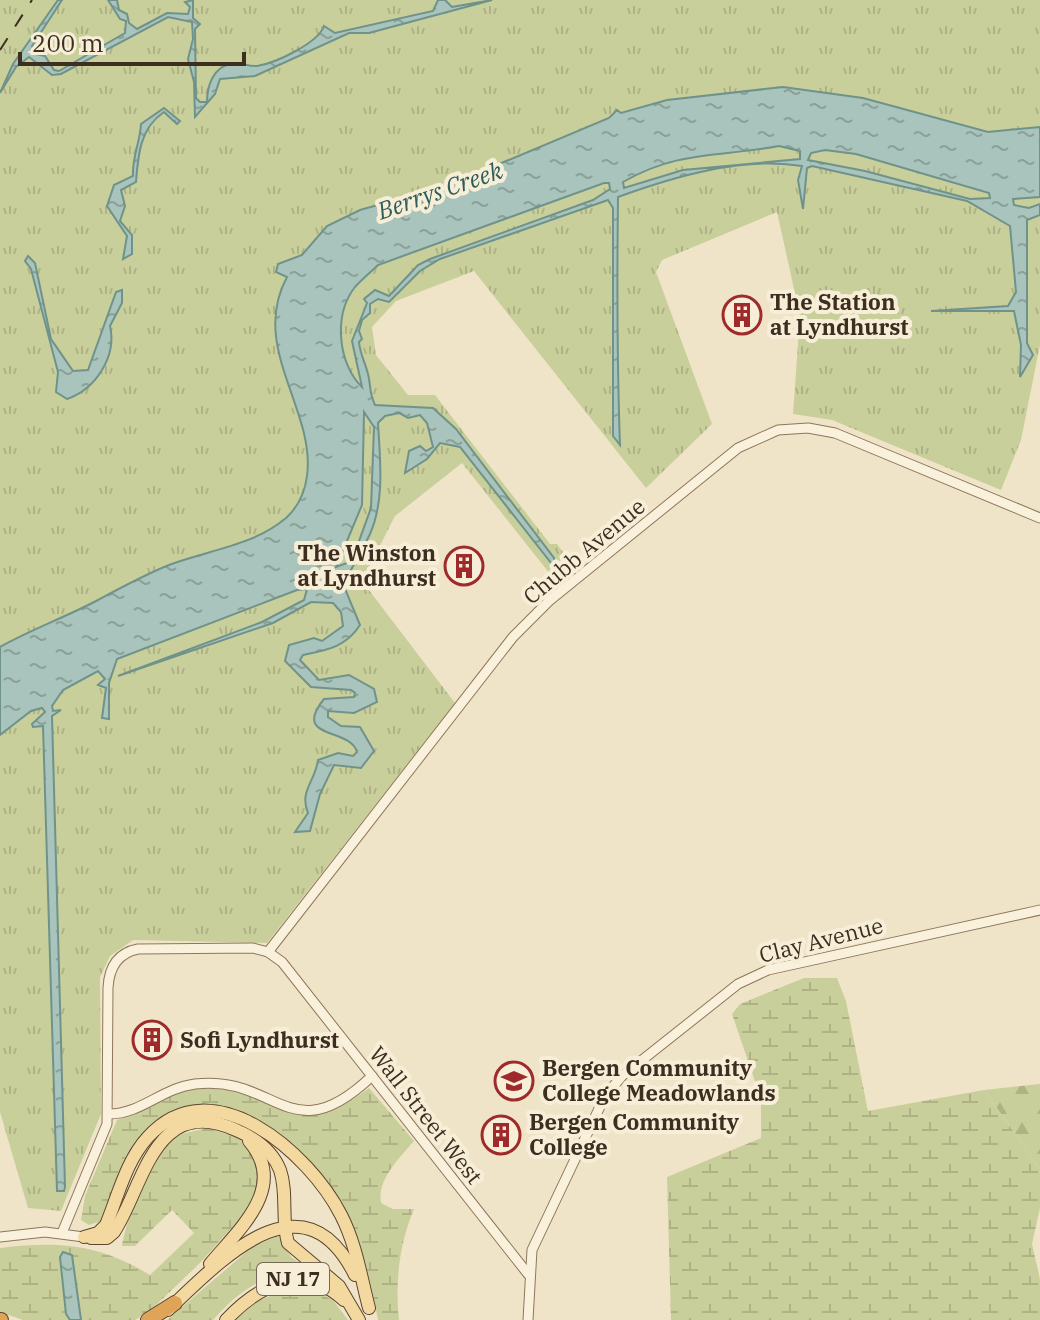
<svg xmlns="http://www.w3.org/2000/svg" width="1040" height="1320" viewBox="0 0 1040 1320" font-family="'IBM Plex Serif',serif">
<defs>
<pattern id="forest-firs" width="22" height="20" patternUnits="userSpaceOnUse" patternTransform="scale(2)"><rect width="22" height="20" fill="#c9cf9b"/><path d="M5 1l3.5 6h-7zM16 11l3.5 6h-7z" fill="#aeb285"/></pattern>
<pattern id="wetland-marsh" width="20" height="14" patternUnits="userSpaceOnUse" patternTransform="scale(2)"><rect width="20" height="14" fill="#c9cf9b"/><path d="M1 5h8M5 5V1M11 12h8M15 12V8" fill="none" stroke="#aeb285"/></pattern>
<pattern id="park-tufts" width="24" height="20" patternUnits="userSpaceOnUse" patternTransform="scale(2)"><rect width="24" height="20" fill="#c9cf9b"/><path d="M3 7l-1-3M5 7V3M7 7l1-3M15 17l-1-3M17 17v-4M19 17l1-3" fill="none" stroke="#aeb285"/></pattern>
<pattern id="water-ripples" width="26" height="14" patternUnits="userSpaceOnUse" patternTransform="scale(2)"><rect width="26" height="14" fill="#a9c4bc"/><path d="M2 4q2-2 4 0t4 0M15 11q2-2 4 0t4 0" fill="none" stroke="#8ba098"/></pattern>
</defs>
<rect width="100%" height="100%" fill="#f0e4c8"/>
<polygon fill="url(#forest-firs)" points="1040,1084 1040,1169 984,1090"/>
<g fill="url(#wetland-marsh)">
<polygon points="804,978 837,978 846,1001 868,1111 984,1090 1040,1169 1040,1208 1032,1244 1040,1279 1040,1320 671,1320 667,1177 761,1138 761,1099 732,1014 740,1004"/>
<path d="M 369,1088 L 414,1141 C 399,1159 377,1179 381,1203 L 393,1209 L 414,1209 C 399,1245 395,1282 399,1320 L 378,1320 C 372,1287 364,1250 349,1220 C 317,1158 226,1062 152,1125 C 130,1143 113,1194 101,1221 L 89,1225 L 81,1220 L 85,1196 L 117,1120 C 144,1112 167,1091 196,1089 C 274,1083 288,1149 369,1088 Z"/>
<path d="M 207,1128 L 239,1138 L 253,1156 L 261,1177 L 255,1202 L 200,1263 L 151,1310 L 135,1320 L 23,1320 L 0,1312 L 0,1248 C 59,1241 99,1244 150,1275 L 194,1233 L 172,1210 L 135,1246 L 122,1246 C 128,1216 146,1150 176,1136 C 185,1132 197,1131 207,1128 Z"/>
<path d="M 278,1236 L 291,1257 L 316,1274 C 271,1268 242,1287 213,1320 L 167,1320 L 252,1247 Z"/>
<path d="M 309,1288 L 333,1300 L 348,1320 L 234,1320 C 258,1298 277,1290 309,1288 Z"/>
</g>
<polygon fill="url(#park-tufts)" points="0,0 1040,0 1040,345 1021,440 1001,490 832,420 793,414 800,316 777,212 662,260 656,272 712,424 646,488 474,271 396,301 372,327 376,355 408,395 435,395 550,544 557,544 573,566 554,579 462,463 395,516 362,581 455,703 267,943 133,940 110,956 100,977 101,1114 61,1211 28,1208 0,1112"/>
<g fill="url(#water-ripples)" stroke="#6f938a" stroke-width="2" fill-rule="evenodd">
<path d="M 58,0 L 62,0 L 32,46 L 35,54 L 45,56 L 54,70 L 59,71 L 125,33 L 126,21 L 120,19 L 108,0 L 117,0 L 119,10 L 127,14 L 129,23 L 137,29 L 167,13 L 188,14 L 190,7 L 185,2 L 193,0 L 193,18 L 200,24 L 195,29 L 196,98 L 200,102 L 207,102 C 207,86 213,67 232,63 C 240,62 249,67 257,66 C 276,63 318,43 324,26 L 335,33 L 433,11 L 438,0 L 445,0 L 452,7 L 492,0 L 369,33 L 349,33 L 255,76 L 220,79 L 215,94 L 195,117 L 194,82 L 188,59 L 193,39 L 192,22 L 168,17 L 61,74 L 52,75 L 29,57 L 16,67 L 0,93 L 13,64 Z"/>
<path d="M 783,87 L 863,98 L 988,132 L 1040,127 L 1040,197 L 1013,199 L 1014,205 L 1029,208 L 1040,204 L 1040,215 L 1027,220 L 1027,343 L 1033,355 L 1020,377 L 1021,345 L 1014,311 L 931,311 L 1008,306 L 1016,292 L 1010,226 L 967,201 L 812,166 L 807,168 L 803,209 L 798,180 L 802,166 C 743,156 673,177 618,197 C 617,280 617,363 620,445 L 613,436 L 613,208 L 608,200 L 440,259 L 420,271 L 389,302 L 378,299 L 370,304 L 370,313 L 362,320 L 359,331 L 362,339 L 359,342 C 360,354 365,362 368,374 C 371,385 369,393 375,405 L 433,408 L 456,429 L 554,558 L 555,568 L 460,447 L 440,443 L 427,459 L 405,473 L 409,451 L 420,446 L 426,451 L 433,447 L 427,423 L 420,415 L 408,418 L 399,413 L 385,416 L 378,423 C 380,459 385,500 370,534 C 362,551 352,568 343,584 L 360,625 C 346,647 327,650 303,655 L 300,660 L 319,680 L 349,675 L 374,689 L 377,702 L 354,713 L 328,711 L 328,717 L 341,726 L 360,727 L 374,751 L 361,768 L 334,765 L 320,794 L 310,831 L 295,832 L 308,813 C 299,791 315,782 318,760 L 338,753 L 353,756 L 357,752 C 350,727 291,740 324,699 L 354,697 L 355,693 L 351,690 L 311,687 L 285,661 L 289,645 L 314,638 L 322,641 L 343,626 L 341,612 L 333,603 L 311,602 L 273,623 L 118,676 L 262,622 L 304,600 L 307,589 L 297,590 L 117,659 L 109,683 L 109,719 L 102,718 L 106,688 L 98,685 L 105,679 L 98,671 L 63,690 L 52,706 L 53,711 L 61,710 L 52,716 L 65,1187 L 64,1191 L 57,1191 L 43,726 L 33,727 L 32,724 L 45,712 L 42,708 L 31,711 L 0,735 L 0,647 C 32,629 66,617 98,600 C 122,587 144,575 169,565 C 208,550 253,546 286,518 C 298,507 305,492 307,476 C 316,410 249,347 287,277 L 276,272 L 278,264 L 302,255 L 327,226 L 360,210 L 449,185 L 609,118 L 617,110 L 621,113 L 667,100 ZM 779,146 L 800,151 L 800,159 L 683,170 L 624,188 L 623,182 C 678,150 721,157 779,146 ZM 825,150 L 856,154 L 989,193 L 990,198 L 970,199 L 865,171 L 808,160 L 811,153 ZM 604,183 L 609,183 L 610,189 L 593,200 L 430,259 L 418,265 L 389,296 L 375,290 L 364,299 L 367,303 L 352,341 L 362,387 C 338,364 333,315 355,287 C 362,279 371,272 378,265 ZM 364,412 L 374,427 L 371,508 L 355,552 L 347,563 L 336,567 L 362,505 Z"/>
<path d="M 164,108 L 180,121 L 177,124 L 164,112 C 140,128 138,155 136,182 L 121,190 L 125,206 L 120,221 L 132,235 L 132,254 L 123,259 L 127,236 L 107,206 L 114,185 L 133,176 C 132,157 140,143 141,124 Z"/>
<path d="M 28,256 L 35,263 L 51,339 L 73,371 L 88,370 L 116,292 L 122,290 L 122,303 L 110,326 C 117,356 96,389 67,399 L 56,392 L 58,372 L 31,269 L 25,261 Z"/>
<polygon points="63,1252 72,1255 81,1320 70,1320 66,1314 60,1257"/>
</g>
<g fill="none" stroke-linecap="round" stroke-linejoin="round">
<g stroke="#8d765c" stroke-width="11">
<g id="minor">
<polyline points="268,952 513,637 549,601 738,448 778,430 808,428 835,433 1040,518"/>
<path d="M 109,1114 C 141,1114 162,1088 195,1084 C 277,1074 290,1154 372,1076"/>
<path d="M 62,1233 L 107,1124 L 108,988 C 109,968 117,953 138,949 L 253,948 L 268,952 L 282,962 L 528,1274"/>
<polyline points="0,1237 45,1232 84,1237"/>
<polyline points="528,1320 532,1250 605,1096 622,1076 738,984 768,970 1040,910"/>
</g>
</g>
<g stroke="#5b4430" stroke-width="14">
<g id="major">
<path d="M 84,1237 L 98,1233 L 106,1225 C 118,1196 126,1161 148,1137 C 212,1066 310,1154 341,1215 C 356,1244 361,1277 369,1308"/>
<path d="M 91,1238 L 107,1238 L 114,1232 C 144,1186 154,1093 236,1130 C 255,1138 272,1150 280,1170 C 288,1193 281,1220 288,1243 L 339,1286 L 359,1320"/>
<path d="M 210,1264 C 239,1229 289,1187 249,1141"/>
<path d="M 168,1310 C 221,1260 303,1171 355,1275"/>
<path d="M 226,1320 C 259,1285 303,1262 344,1300"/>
</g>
</g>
<g stroke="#5b4430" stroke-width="16">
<g id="highway">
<polyline points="0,1320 1,1320"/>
<polyline points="148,1320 175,1303"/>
</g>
</g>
<use href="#minor" stroke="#faf1dc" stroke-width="9"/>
<use href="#major" stroke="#f3d9a0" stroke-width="12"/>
<use href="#highway" stroke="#e0a458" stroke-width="14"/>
<polyline stroke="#3d2e20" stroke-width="2" stroke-dasharray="14 14" stroke-linecap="butt" points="0,50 32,0"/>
</g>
<defs>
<g id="building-ring" transform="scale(2)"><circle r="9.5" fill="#f7eed8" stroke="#9e2a2b" stroke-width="1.5"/><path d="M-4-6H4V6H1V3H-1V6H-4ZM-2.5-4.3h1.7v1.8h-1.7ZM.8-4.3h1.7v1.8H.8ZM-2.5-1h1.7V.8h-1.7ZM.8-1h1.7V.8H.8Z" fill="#9e2a2b"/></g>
<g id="university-ring" transform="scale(2)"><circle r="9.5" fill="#f7eed8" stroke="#9e2a2b" stroke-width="1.5"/><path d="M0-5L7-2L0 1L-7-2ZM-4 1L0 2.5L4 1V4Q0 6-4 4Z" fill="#9e2a2b"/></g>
</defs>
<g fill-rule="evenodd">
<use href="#building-ring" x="742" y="315"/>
<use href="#building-ring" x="464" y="566"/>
<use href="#building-ring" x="152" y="1040"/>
<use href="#university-ring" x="514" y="1081"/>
<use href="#building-ring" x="501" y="1135"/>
</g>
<g text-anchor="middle" stroke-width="8" stroke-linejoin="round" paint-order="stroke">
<rect fill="#f7eed8" stroke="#756857" stroke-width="2" x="257" y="1263" width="72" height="32" rx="6"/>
<g font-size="20" font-weight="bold" fill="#3d2e20">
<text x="293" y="1286">NJ 17</text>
</g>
<g font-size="22" font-weight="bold" fill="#3d2e20" stroke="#f7eed8" text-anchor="start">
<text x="770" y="310">The Station<tspan x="770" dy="25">at Lyndhurst</tspan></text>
<text x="436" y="561" text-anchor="end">The Winston<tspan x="436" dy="25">at Lyndhurst</tspan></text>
<text x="180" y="1048">Sofi Lyndhurst</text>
<text x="542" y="1076">Bergen Community<tspan x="542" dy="25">College Meadowlands</tspan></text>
<text x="529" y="1130">Bergen Community<tspan x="529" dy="25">College</tspan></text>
</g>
<g font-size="22" fill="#3d2e20" stroke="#f7eed8">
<text transform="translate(584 551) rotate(-40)" y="8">Chubb Avenue</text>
<text transform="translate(821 940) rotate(-14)" y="8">Clay Avenue</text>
<text transform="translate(426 1115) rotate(52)" y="8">Wall Street West</text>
</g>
<g font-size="24" font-style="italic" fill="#2f5d5a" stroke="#f7eed8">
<text transform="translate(440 191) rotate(-19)" y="8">Berrys Creek</text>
</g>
</g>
<path d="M20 52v12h224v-12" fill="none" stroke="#3d2e20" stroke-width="4"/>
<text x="32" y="52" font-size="24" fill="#3d2e20" stroke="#f7eed8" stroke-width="6" paint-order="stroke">200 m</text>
</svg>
